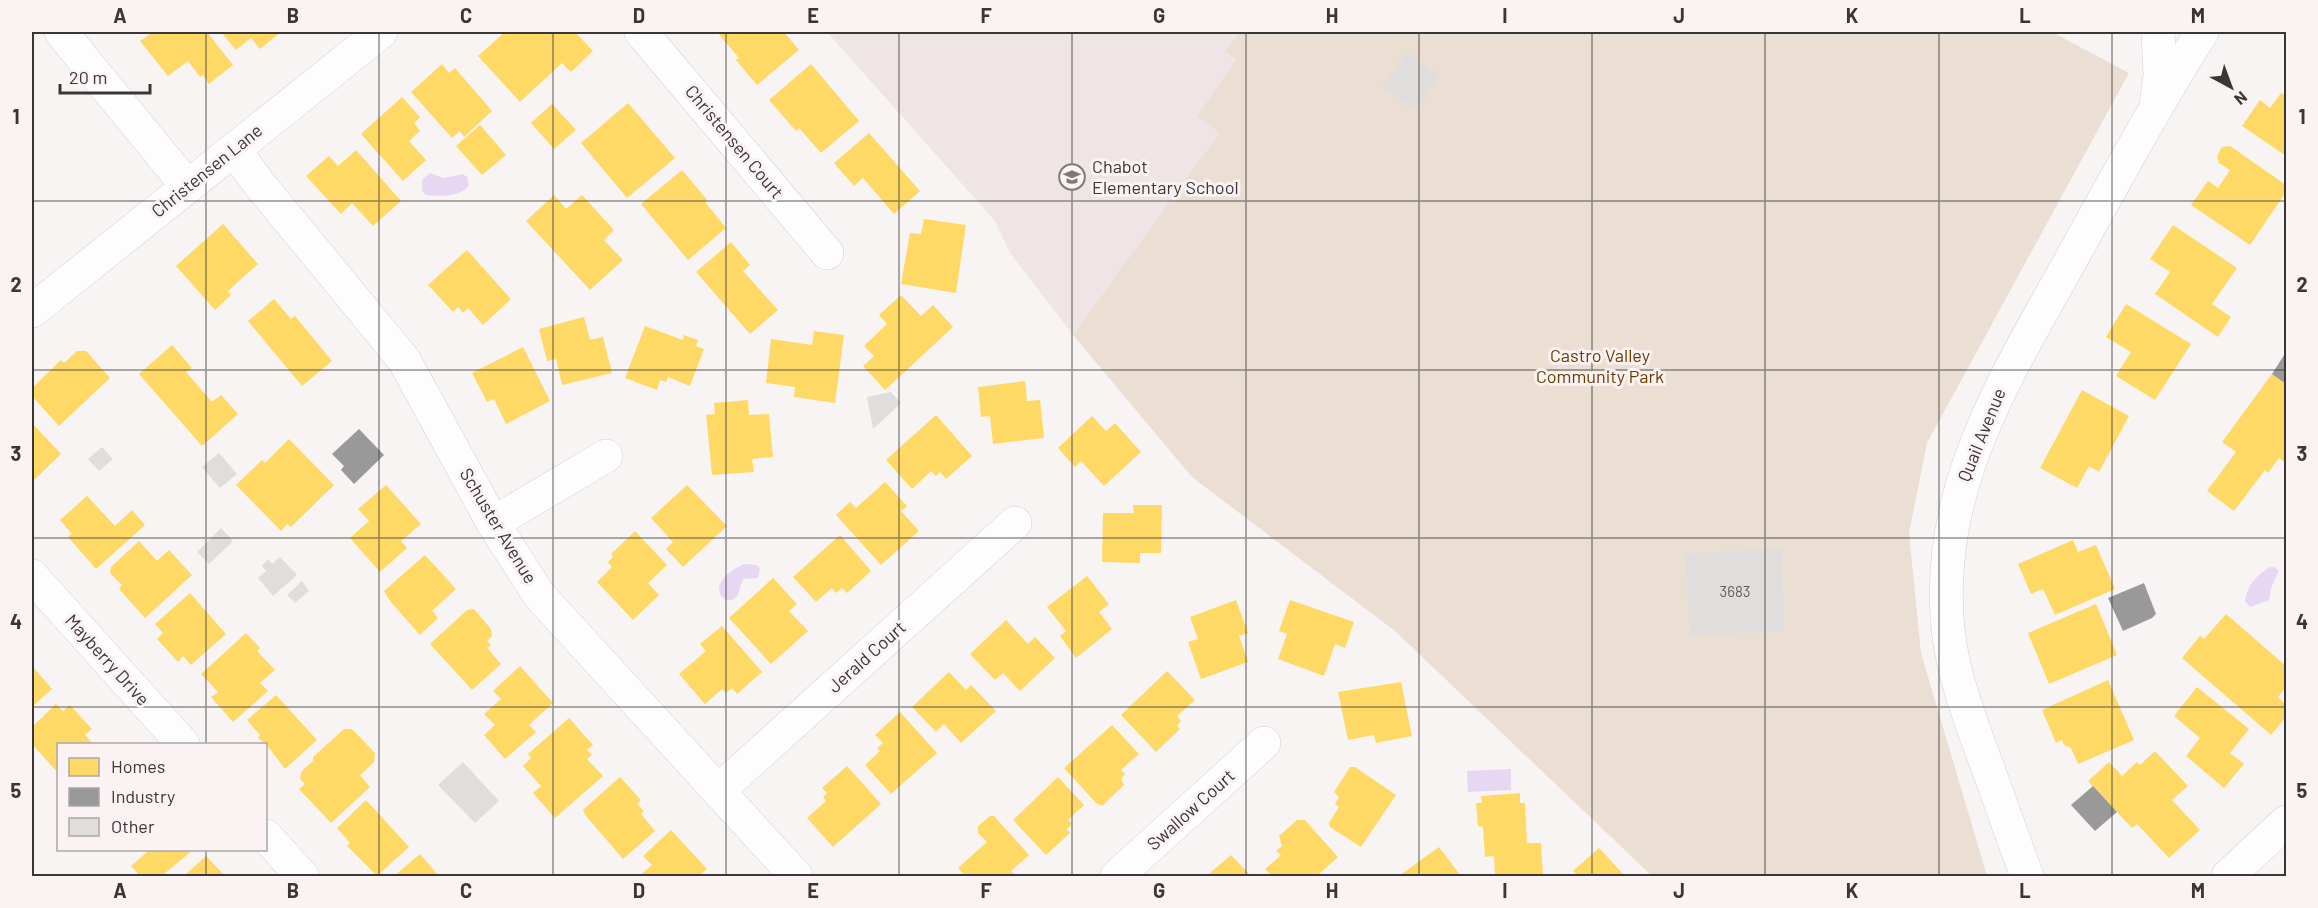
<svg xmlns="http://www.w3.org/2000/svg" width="2318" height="908" viewBox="0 0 2318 908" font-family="Barlow,sans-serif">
<rect width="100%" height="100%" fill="#f8f4f4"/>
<polygon fill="#efe5e6" points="827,32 1239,32 1225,51 1237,60 1197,116 1219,133 1073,335 1010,253 995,221"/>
<polygon fill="#ebded3" points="1239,32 2052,32 2129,73 1927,443 1909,533 1921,653 1987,876 1652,876 1395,631 1192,477 1073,335 1219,133 1197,116 1236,60 1225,51"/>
<g fill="#e7d7f3">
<path d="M 430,173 L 444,178 L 463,174 L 467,177 L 469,185 C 460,198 440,196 426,195 L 422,191 L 422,180 Z"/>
<path d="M 744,564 L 757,565 L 760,569 L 758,578 L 744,579 C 739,584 741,591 737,596 C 727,608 714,592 721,582 C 726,573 736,568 744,564 Z"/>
<path d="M 2270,567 L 2274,567 L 2279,571 L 2271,588 L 2269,600 L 2250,607 L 2245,601 C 2247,585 2257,575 2270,567 Z"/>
<polygon points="1511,769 1511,790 1468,792 1467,771"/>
</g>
<g fill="#ffd966">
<polygon points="153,32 207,32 233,65 209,84 203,75 200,77 188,61 168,76 140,41"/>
<polygon points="221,32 281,32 260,49 251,38 236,50"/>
<polygon points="505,32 575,32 593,51 571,72 562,63 520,102 478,56"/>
<polygon points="717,32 784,32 799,50 757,85 736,60 739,58"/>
<polygon points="442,64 449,73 455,68 492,111 464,137 460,131 452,138 411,92"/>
<polygon points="811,64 859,121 821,153 799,128 796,131 769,100"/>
<polygon points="2281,93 2286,96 2286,156 2242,126 2260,100 2270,108"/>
<polygon points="402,97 420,117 414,123 420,131 409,141 426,160 403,181 361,134"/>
<polygon points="628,103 675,158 627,198 581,143"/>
<polygon points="552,104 576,130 554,149 531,123"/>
<polygon points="480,125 506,155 482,175 456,146"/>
<polygon points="869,133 920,191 894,214 863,178 854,186 834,163"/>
<polygon points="2230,146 2286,185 2286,192 2250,245 2191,205 2208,181 2218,188 2230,170 2219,163 2217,156 2222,147"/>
<polygon points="356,150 401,201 373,226 352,203 341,214 306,176 329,156 338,166"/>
<polygon points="682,170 707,200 705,202 726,228 688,260 641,204"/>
<polygon points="554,195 566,209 582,195 614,230 604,240 623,260 590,290 526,221"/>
<polygon points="924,219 966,225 956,293 901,284 910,233 921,234"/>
<polygon points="223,224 258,264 228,291 231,295 215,310 176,266"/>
<polygon points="2173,225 2237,268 2212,304 2231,317 2218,337 2155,294 2170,272 2150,259"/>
<polygon points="731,242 750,265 743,271 778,310 750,334 696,272"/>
<polygon points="467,250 511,299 483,325 468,308 463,313 458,307 453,312 428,285"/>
<polygon points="901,295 921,316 933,305 953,327 885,390 863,366 874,356 864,346 887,324 879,315"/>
<polygon points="274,299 291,319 295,316 332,361 302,386 248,321"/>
<polygon points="2126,304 2191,344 2155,400 2116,376 2131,352 2106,337"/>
<polygon points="584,317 590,340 603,337 612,373 562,385 556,359 547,361 539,329"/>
<polygon points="645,326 683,340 684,335 698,340 696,346 704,349 690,386 668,377 666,382 660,380 657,390 625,378"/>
<polygon points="814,331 844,335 835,403 794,397 795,387 766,383 771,339 812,345"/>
<polygon points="172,345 192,368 186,372 212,402 221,395 238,414 202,446 139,374"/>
<polygon points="523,347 550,401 506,424 494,399 487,402 472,373"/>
<polygon points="77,351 86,351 110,378 59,426 32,396 32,388 61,360 64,363"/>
<polygon points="2272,374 2286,384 2286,463 2279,458 2268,473 2265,470 2234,511 2207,491 2236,452 2222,442"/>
<polygon points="1025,381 1027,401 1040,400 1044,438 993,444 990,416 981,417 978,387"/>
<polygon points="2082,390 2129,416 2099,472 2089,466 2077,488 2040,468"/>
<polygon points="748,400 749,415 769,414 773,457 752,459 754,472 712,475 706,415 715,414 714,403"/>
<polygon points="936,415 972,456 946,479 940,472 936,476 931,471 912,489 886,460"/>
<polygon points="1092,416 1106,431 1115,423 1141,452 1104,486 1081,461 1075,467 1058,448"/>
<polygon points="32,423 61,454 32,482"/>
<polygon points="289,439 334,485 291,527 287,524 281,531 236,485 262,460 265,463"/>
<polygon points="885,482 907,506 901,511 919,531 881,565 836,515 850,502 856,508"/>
<polygon points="386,485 421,524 401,541 407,548 380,572 350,538 369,521 358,509"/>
<polygon points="687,485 727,526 683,567 666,549 673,542 651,518"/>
<polygon points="87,496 115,526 132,510 145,525 96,569 68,537 72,534 60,520"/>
<polygon points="1133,505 1162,505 1161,553 1140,553 1140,563 1102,562 1103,513 1134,513"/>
<polygon points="635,531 667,565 648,583 659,595 633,620 597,582 612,567 608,562 613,557 611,554"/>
<polygon points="840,535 871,571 847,593 842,588 836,593 832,588 816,602 793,577"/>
<polygon points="2073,540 2078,552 2096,545 2115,589 2055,615 2043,589 2031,594 2018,564"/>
<polygon points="139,541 157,561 169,550 192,575 145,618 119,589 122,585 110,573 111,567"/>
<polygon points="425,555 456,589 432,611 438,618 420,635 390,601 384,591"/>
<polygon points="1087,576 1109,604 1099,612 1112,629 1076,658 1060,636 1066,631 1047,607"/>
<polygon points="773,578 797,604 789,611 808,631 771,664 729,618"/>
<polygon points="190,593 226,634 191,665 183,656 178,662 157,639 163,633 155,624"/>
<polygon points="1236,600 1248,633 1239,636 1248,662 1201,679 1188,642 1198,639 1190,617"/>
<polygon points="1290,600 1354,622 1345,648 1335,644 1324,676 1278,659 1287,634 1279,631"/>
<polygon points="2096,604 2117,655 2049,684 2028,633"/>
<polygon points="474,609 491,629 492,636 487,641 491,645 487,648 501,664 472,690 430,644 467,610"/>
<polygon points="2226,614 2286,666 2286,687 2278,697 2286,705 2286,717 2271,735 2182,658 2200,636 2204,639"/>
<polygon points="1006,620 1028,644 1035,637 1055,658 1020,691 1003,673 995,680 970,654"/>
<polygon points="722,626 762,672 737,694 732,688 726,693 722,689 705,704 679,674 706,651 700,644"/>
<polygon points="246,633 260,648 257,651 275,670 260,683 268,691 233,722 211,697 218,692 201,674"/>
<polygon points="32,666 52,689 32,707"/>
<polygon points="520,666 553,703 529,725 536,732 505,759 484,735 495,725 484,714 501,699 493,691"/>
<polygon points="1167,671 1195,700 1177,716 1181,721 1177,726 1180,729 1156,752 1121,715"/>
<polygon points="949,672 966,690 971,685 996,711 961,743 944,724 936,732 912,707"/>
<polygon points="2108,680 2134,740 2078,764 2071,748 2064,745 2062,740 2056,743 2042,710"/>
<polygon points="1401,682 1412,736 1376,743 1374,735 1348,740 1338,692"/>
<polygon points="2197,687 2249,729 2230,753 2244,764 2224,788 2186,756 2200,738 2174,716"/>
<polygon points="276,695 317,740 285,769 266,744 258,738 260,735 247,720"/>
<polygon points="56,704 63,711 70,705 92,729 85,735 93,744 58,744 58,773 32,744 32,727"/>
<polygon points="900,712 937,753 891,794 865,765 880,751 877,748 883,743 875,735"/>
<polygon points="569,718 593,745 587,750 592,755 587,759 603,776 555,818 533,793 541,786 523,766 531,758 528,754"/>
<polygon points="1112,725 1139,754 1121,770 1125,774 1121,779 1124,785 1102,806 1096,803 1064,768"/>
<polygon points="344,729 352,729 375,753 374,762 360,775 370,787 331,823 299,789 305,784 300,779 302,771 313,761 313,757"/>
<polygon points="2155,751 2188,786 2172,800 2200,830 2169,858 2137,824 2132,828 2088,781 2109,762 2122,776 2137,762 2140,765"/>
<polygon points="847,766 881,804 833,847 807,818 826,801 823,797 827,793 822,788"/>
<polygon points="1350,767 1355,767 1396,795 1361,847 1330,827 1329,823 1339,807 1335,804 1339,797 1334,792"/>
<polygon points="620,777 641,800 637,804 644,811 641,814 655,831 623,859 585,815 583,810"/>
<polygon points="1058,777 1084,805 1068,820 1072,824 1067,829 1070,833 1046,855 1013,820"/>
<polygon points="1520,793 1520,803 1525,803 1527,843 1541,843 1543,876 1495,876 1494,856 1485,857 1483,827 1478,826 1476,803 1482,803 1481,796"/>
<polygon points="366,800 409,847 377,876 347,846 350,843 337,828"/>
<polygon points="990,816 994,816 1029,855 1011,871 1014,874 1011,876 965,876 958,868 987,842 978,833 978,826"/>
<polygon points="1297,820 1305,820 1338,857 1317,876 1272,876 1265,869 1281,855 1276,851 1282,846 1279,836"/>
<polygon points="671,830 707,869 699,876 639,876 652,865 643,856"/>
<polygon points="1439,847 1461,876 1399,876"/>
<polygon points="1599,848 1625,876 1578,876 1573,871"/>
<polygon points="144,850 193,850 164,874 167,876 140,876 131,866 147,852"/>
<polygon points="420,854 439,876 394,876"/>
<polygon points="1231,855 1251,876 1210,876 1210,873"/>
<polygon points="206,856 225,876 184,876"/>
</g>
<g fill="#999">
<polygon points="2286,352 2286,384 2272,374"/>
<polygon points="359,429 384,455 354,484 341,470 344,466 332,454"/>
<polygon points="2144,583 2156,614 2152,618 2123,631 2108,598"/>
<polygon points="2093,786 2117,812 2095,831 2071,805"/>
</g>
<g fill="#e0dddd">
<polygon points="1407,53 1439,76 1415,110 1383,87"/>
<polygon points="891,392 901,403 873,429 867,397"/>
<polygon points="102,447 113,459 99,471 88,459"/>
<polygon points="219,453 237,474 220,488 202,467"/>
<polygon points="221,528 233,541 209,564 197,552"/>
<polygon points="1781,549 1784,631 1690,635 1686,554"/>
<polygon points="280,557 297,575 273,596 258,578 266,571 262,566 268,559 272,564"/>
<polygon points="302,581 309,591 295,603 287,595"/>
<polygon points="463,762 499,801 475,823 438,785"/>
</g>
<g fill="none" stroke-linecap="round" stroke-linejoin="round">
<g stroke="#d3d0d0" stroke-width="34">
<g id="minor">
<polyline points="61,32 188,187"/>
<polyline points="641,32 827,253"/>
<polyline points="234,150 261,186 404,360 493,523 539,595 796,876"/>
<polyline points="32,311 381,32"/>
<polyline points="493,523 606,456"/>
<polyline points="32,576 183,744"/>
<polyline points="719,790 1015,523"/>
<polyline points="266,836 302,876"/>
<polyline points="1117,876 1264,743"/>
<path d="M 2027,876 C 2012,836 1998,795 1983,755 C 1970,719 1956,682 1950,644 C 1928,496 2005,379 2073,256 C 2115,180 2156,105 2202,32"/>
</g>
</g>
<g stroke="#d3d0d0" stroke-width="34">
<polyline id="tertiary" points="2228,876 2286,822"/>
</g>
<g stroke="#d3d0d0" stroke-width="34">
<polyline id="secondary" points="2156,106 2160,75 2158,32"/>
</g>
<use href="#minor" stroke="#fefdfd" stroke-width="33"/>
<use href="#tertiary" stroke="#fefdfd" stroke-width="33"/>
<use href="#secondary" stroke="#fefdfd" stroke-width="33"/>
</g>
<path fill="none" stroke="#393636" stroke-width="1.5" stroke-opacity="0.55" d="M 206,32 L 206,744M 379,32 L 379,876M 553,32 L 553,876M 726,32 L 726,876M 899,32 L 899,876M 1072,32 L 1072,876M 1246,32 L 1246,876M 1419,32 L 1419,876M 1592,32 L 1592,876M 1765,32 L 1765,876M 1939,32 L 1939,876M 2112,32 L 2112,876M 32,201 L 2286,201M 32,370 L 2286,370M 32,538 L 2286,538M 32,707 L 2286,707M 206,850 L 206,876"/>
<defs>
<g id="school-ring" transform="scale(1.35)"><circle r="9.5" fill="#faf2f3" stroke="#7c7878" stroke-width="1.5"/><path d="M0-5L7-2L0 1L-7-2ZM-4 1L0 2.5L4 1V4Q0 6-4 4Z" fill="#7c7878"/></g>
</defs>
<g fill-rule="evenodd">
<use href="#school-ring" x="1072" y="177"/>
</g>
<g text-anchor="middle" stroke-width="6" stroke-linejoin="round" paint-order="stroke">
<g font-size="15" fill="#646060">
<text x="1735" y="597">3683</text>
</g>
<g font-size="18" fill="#393636" stroke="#faf2f3">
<text transform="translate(734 142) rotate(50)" y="6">Christensen Court</text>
<text transform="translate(207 171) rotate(-39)" y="6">Christensen Lane</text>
<text transform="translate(1982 435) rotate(-68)" y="6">Quail Avenue</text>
<text transform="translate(498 526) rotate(59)" y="6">Schuster Avenue</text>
<text transform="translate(867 657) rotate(-42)" y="6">Jerald Court</text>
<text transform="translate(107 660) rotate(48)" y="6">Mayberry Drive</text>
<text transform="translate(1191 810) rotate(-42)" y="6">Swallow Court</text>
</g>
<g font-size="18" fill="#393636" stroke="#faf2f3" text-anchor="start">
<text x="1092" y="173">Chabot<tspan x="1092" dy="21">Elementary School</tspan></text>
</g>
<g font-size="18" fill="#663c00" stroke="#faf2f3">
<text x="1600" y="362">Castro Valley<tspan x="1600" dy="21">Community Park</tspan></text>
</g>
</g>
<rect width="2318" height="908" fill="none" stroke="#faf2f3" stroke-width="66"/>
<rect x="57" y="743" width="210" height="108" fill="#faf2f3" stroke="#ada7a7" stroke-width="1.5"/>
<rect x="69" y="758" width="30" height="18" fill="#ffd966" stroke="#ada7a7" stroke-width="1.5"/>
<text x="111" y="773" font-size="18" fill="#393636">Homes</text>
<rect x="69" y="788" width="30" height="18" fill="#999999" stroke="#ada7a7" stroke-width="1.5"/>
<text x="111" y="803" font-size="18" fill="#393636">Industry</text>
<rect x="69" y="818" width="30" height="18" fill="#e0dddd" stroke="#ada7a7" stroke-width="1.5"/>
<text x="111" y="833" font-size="18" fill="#393636">Other</text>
<g transform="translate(2231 87) rotate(139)" stroke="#faf2f3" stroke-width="4.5" paint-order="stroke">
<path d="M0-4.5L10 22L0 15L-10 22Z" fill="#393636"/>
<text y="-9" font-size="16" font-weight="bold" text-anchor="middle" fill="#393636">N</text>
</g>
<path d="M60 84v9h90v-9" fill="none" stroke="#393636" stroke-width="3"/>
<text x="69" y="84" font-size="18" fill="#393636" stroke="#faf2f3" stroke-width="4.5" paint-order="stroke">20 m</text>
<rect x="33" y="33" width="2252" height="842" fill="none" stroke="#393636" stroke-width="2"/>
<g font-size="20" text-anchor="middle" font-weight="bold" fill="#393636">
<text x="120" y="23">A</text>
<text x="293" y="23">B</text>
<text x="466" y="23">C</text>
<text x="639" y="23">D</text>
<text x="813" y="23">E</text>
<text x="986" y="23">F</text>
<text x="1159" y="23">G</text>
<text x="1332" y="23">H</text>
<text x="1505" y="23">I</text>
<text x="1679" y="23">J</text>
<text x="1852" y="23">K</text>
<text x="2025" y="23">L</text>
<text x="2198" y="23">M</text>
<text x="16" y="124">1</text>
<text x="2302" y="124">1</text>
<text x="16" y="292">2</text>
<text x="2302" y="292">2</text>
<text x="16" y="461">3</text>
<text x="2302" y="461">3</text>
<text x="16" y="629">4</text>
<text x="2302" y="629">4</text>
<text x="16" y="798">5</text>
<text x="2302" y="798">5</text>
<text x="120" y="898">A</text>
<text x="293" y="898">B</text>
<text x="466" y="898">C</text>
<text x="639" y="898">D</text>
<text x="813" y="898">E</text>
<text x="986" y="898">F</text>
<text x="1159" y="898">G</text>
<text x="1332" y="898">H</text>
<text x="1505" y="898">I</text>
<text x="1679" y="898">J</text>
<text x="1852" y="898">K</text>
<text x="2025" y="898">L</text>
<text x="2198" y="898">M</text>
</g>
</svg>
